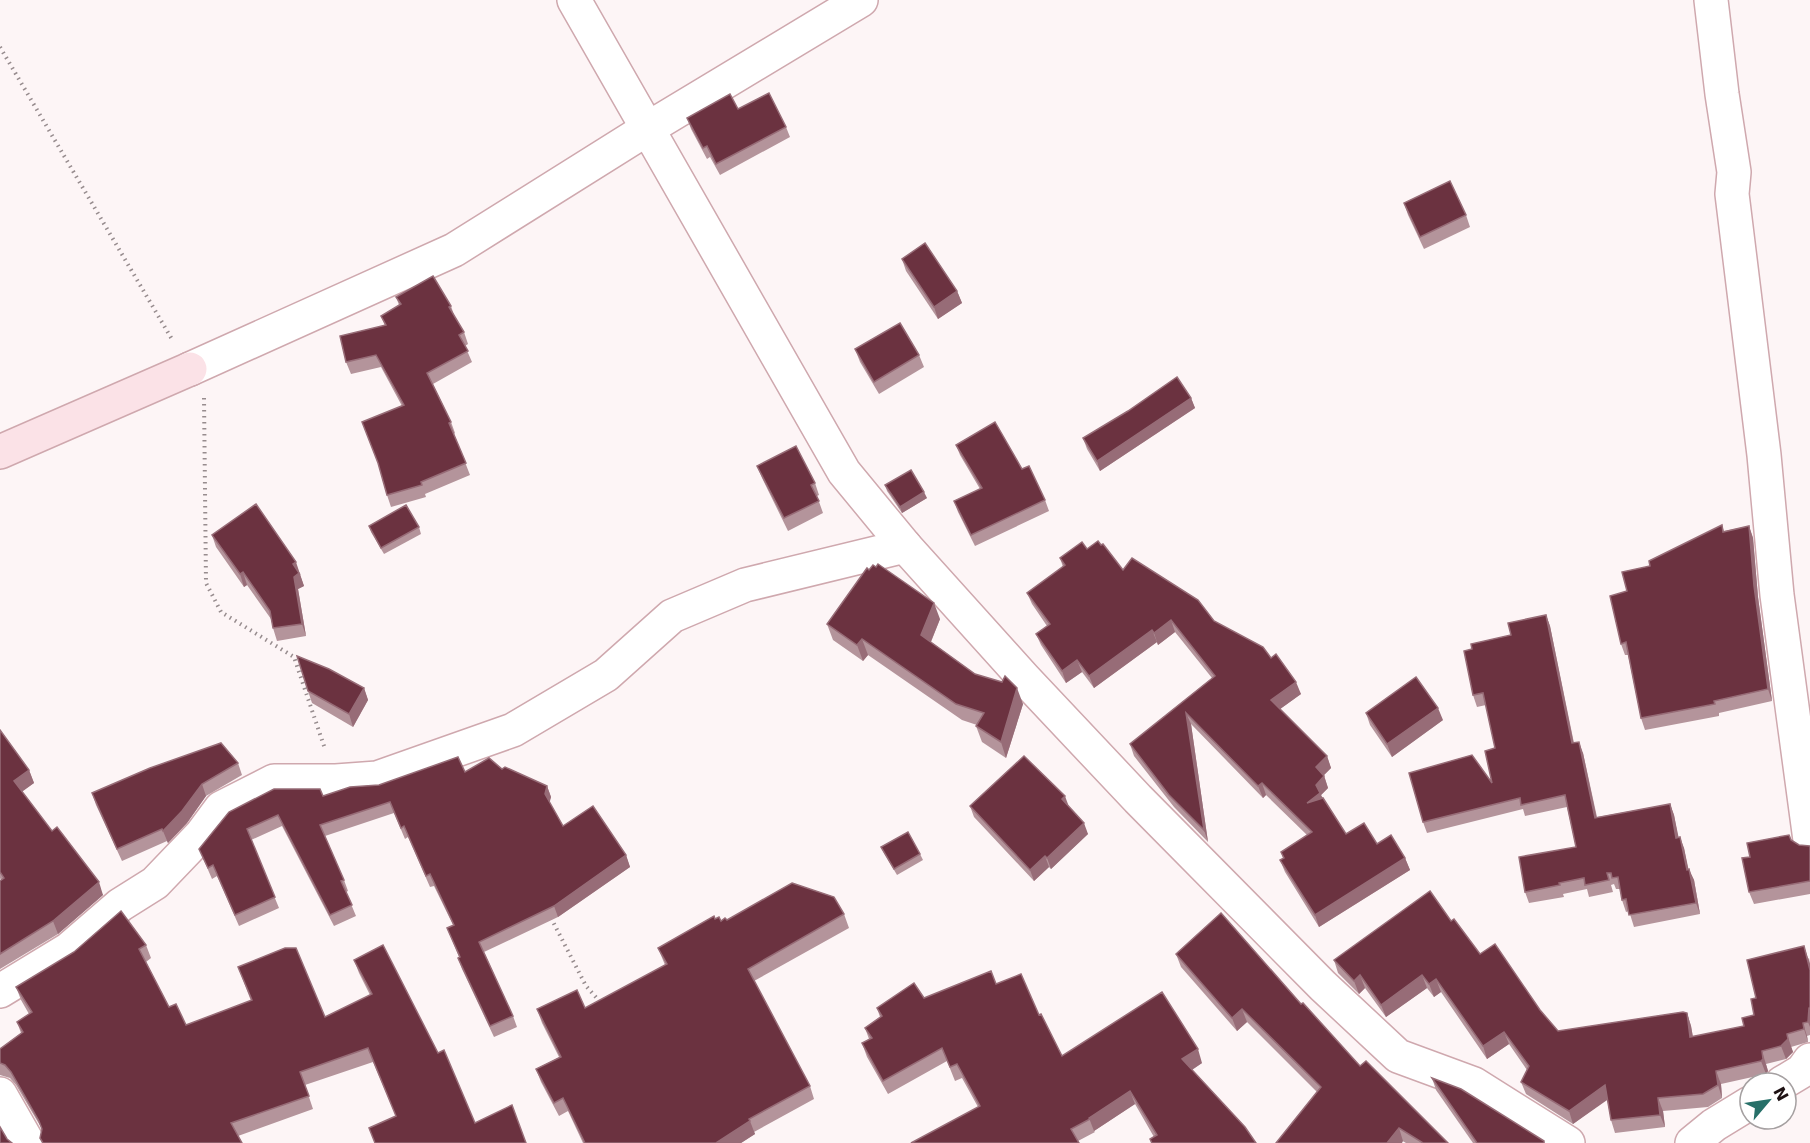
<svg xmlns="http://www.w3.org/2000/svg" width="1810" height="1143" viewBox="0 0 1810 1143" font-family="'DejaVu Sans',sans-serif">
<rect width="100%" height="100%" fill="#fdf5f6"/>
<g fill="none" stroke-linecap="round" stroke-linejoin="round">
<g stroke="#cfa8ae" stroke-width="36">
<g id="street">
<polyline points="574,0 844,472 905,546 1024,678 1138,799 1323,986 1398,1056 1474,1084 1568,1143"/>
<polyline points="1711,0 1722,94 1734,172 1732,194 1764,455 1777,595 1810,840"/>
<polyline points="190,369 454,250 647,129 861,0"/>
<polyline points="0,991 69,949 120,905 155,883 201,835 221,808 274,781 336,781 377,778 513,730 606,675 672,616 745,585 905,546"/>
<polyline points="1782,1083 1802,1071 1810,1060"/>
<polyline points="0,1094 28,1143"/>
<polyline points="1692,1143 1714,1125 1750,1103"/>
</g>
</g>
<g stroke="#cfa8ae" stroke-width="36">
<polyline id="secondary" points="0,452 190,369"/>
</g>
<g stroke="#978c8e" stroke-width="4" stroke-dasharray="1.5 4.5" stroke-linecap="butt">
<polyline points="0,47 173,341"/>
<polyline points="204,398 206,583 221,612 294,657 325,749"/>
<polyline points="551,918 586,986 602,1004"/>
</g>
<use href="#street" stroke="#fff" stroke-width="33"/>
<use href="#secondary" stroke="#fbe2e7" stroke-width="33"/>
</g>
<g fill="#b4949b">
<polygon points="738,109 786,127 790,137 720,175 710,157 707,159 691,129 687,118"/>
<polygon points="1404,203 1466,215 1470,227 1424,249 1408,215"/>
<polygon points="902,259 957,291 962,303 938,319 906,271"/>
<polygon points="396,297 451,306 455,318 464,332 468,344 465,346 472,362 433,384 451,422 455,433 454,434 470,475 425,494 426,497 391,507 387,495 402,406 381,367 351,374 346,362 385,326 381,316 399,305"/>
<polygon points="855,349 919,355 924,367 879,394 860,362"/>
<polygon points="1191,398 1195,408 1100,471 1087,449 1083,438 1128,411"/>
<polygon points="956,445 1022,469 1045,500 1049,511 975,546 958,512 954,501 980,489 960,455"/>
<polygon points="757,466 815,483 819,495 817,496 823,513 788,531 762,478"/>
<polygon points="885,485 927,498 902,513 887,491"/>
<polygon points="1722,525 1724,531 1749,526 1753,538 1758,597 1772,701 1719,713 1719,716 1645,730 1641,718 1628,655 1625,655 1621,644 1650,566"/>
<polygon points="369,526 419,527 421,534 384,554 371,532"/>
<polygon points="212,535 301,574 300,575 304,586 298,589 306,636 277,641 273,628 271,619 247,585 244,587 216,547"/>
<polygon points="1087,549 1123,570 1214,621 1271,658 1301,694 1280,709 1327,756 1331,768 1324,775 1328,788 1321,795 1346,834 1377,844 1405,858 1410,870 1319,927 1285,872 1280,860 1283,858 1281,852 1307,835 1266,795 1263,798 1191,724 1208,842 1174,807 1134,756 1130,744 1212,678 1175,632 1158,645 1157,642 1094,688 1082,672 1066,683 1041,645 1036,634 1047,626 1032,604 1027,593 1063,567 1060,558"/>
<polygon points="1546,615 1550,626 1574,743 1583,753 1597,817 1670,804 1674,815 1678,837 1684,848 1688,869 1694,880 1700,914 1634,927 1629,911 1626,912 1622,900 1620,889 1616,889 1614,884 1611,885 1613,892 1589,897 1587,889 1563,894 1564,897 1529,903 1525,892 1576,847 1567,807 1525,816 1523,809 1427,833 1423,822 1492,783 1495,748 1486,705 1477,707 1473,695 1511,635"/>
<polygon points="940,619 931,642 975,674 1023,704 1006,758 982,742 976,726 977,725 962,720 868,655 863,661 833,640 827,624"/>
<polygon points="364,688 368,700 353,727 312,703 308,691"/>
<polygon points="1366,713 1443,720 1392,757 1370,725"/>
<polygon points="0,730 29,770 34,783 22,791 52,831 103,895 58,934 0,969 0,881 1,880 0,878"/>
<polygon points="238,763 242,775 206,796 187,823 168,843 167,841 122,861 96,805 92,793"/>
<polygon points="502,769 547,786 551,797 549,802 563,826 626,855 630,867 558,917 484,952 513,1016 517,1027 494,1037 462,969 458,958 459,957 447,928 453,925 434,886 430,887 408,837 405,839 394,813 325,836 344,880 348,891 346,892 356,916 334,926 282,826 251,840 279,908 239,926 217,876 212,879 199,849 229,812 323,796 379,785 465,772"/>
<polygon points="970,806 1069,807 1088,834 1051,869 1049,867 1034,881 974,817"/>
<polygon points="1791,840 1799,845 1810,846 1810,894 1754,904 1749,892 1750,857"/>
<polygon points="881,847 920,854 923,860 897,875 884,853"/>
<polygon points="844,914 849,928 754,981 810,1086 814,1099 754,1132 755,1134 741,1143 583,1143 568,1111 559,1116 541,1082 536,1069 559,1057 542,1023 537,1009 585,1008 665,965 658,948 715,919 721,921 727,920"/>
<polygon points="1451,921 1480,954 1540,1010 1558,1031 1687,1013 1691,1026 1693,1037 1744,1026 1754,1015 1756,998 1809,958 1810,964 1810,1035 1807,1036 1808,1042 1791,1047 1793,1052 1786,1059 1766,1064 1768,1071 1766,1074 1721,1084 1722,1098 1708,1107 1663,1111 1665,1127 1615,1133 1611,1120 1607,1099 1573,1124 1526,1094 1521,1082 1527,1070 1509,1044 1487,1059 1441,992 1434,997 1427,988 1386,1017 1365,988 1359,994 1338,973 1334,960"/>
<polygon points="146,945 151,958 146,962 169,1007 186,1025 251,1001 238,967 325,1017 370,995 359,973 354,960 438,1053 475,1123 526,1143 375,1143 369,1128 396,1116 373,1062 305,1085 313,1109 238,1136 242,1143 42,1143 40,1138 42,1129 16,1085 10,1078 0,1075 0,1049 21,1033 17,1022 29,1014 21,1000 16,987"/>
<polygon points="1176,954 1301,1004 1360,1066 1448,1143 1406,1143 1317,1092 1247,1022 1237,1031 1181,967"/>
<polygon points="996,984 1039,1015 1062,1056 1202,1063 1192,1070 1256,1143 1151,1143 1150,1139 1154,1137 1135,1104 1094,1131 1095,1132 1078,1141 978,1107 962,1078 955,1081 947,1061 888,1094 867,1057 862,1043 869,1039 865,1028 880,1017 877,1008"/>
<polygon points="1432,1078 1545,1143 1473,1143 1436,1090"/>
</g>
<g fill="#976c77">
<polygon points="957,291 962,303 938,319 934,307"/>
<polygon points="1191,398 1195,408 1100,471 1097,461"/>
<polygon points="924,492 927,498 902,513 900,507"/>
<polygon points="1749,526 1753,538 1758,597 1772,701 1768,689 1754,586"/>
<polygon points="296,562 304,586 298,589 306,636 302,624 294,577 293,564"/>
<polygon points="243,572 247,585 244,587 240,574"/>
<polygon points="934,603 940,619 927,651 921,635"/>
<polygon points="1546,615 1550,626 1576,755 1572,743"/>
<polygon points="1171,620 1175,632 1158,645 1154,633"/>
<polygon points="1152,630 1157,642 1094,688 1089,676"/>
<polygon points="862,639 868,655 863,661 857,645"/>
<polygon points="1077,660 1082,672 1066,683 1062,671"/>
<polygon points="1296,682 1301,694 1276,712 1271,700"/>
<polygon points="364,688 368,700 353,727 349,714"/>
<polygon points="1017,688 1023,704 1006,758 1001,742"/>
<polygon points="1438,708 1443,720 1392,757 1387,744"/>
<polygon points="1186,713 1191,724 1208,842 1204,830"/>
<polygon points="1579,742 1583,753 1599,829 1595,818"/>
<polygon points="1327,756 1331,768 1320,779 1316,767"/>
<polygon points="29,770 34,783 19,794 14,781"/>
<polygon points="1324,776 1328,788 1321,795 1325,805 1307,803 1316,785"/>
<polygon points="1262,783 1266,795 1263,798 1258,786"/>
<polygon points="202,784 206,796 187,823 168,843 163,831"/>
<polygon points="547,786 551,797 549,805 545,794"/>
<polygon points="1065,796 1069,807 1062,799"/>
<polygon points="1670,804 1674,815 1681,849 1676,838"/>
<polygon points="1084,823 1088,834 1051,869 1047,858"/>
<polygon points="1680,837 1684,848 1691,881 1687,870"/>
<polygon points="626,855 630,867 558,917 554,906"/>
<polygon points="1045,856 1049,867 1034,881 1030,870"/>
<polygon points="1405,858 1410,870 1319,927 1315,915"/>
<polygon points="1689,869 1694,880 1700,914 1696,903"/>
<polygon points="99,882 103,895 58,934 53,921"/>
<polygon points="1804,946 1810,964 1810,970"/>
<polygon points="1360,975 1365,988 1359,994 1354,981"/>
<polygon points="1422,975 1427,988 1386,1017 1381,1005"/>
<polygon points="1436,979 1441,992 1434,997 1429,984"/>
<polygon points="1809,1008 1810,1010 1810,1027 1808,1022"/>
<polygon points="1242,1009 1247,1022 1237,1031 1232,1018"/>
<polygon points="1687,1013 1691,1026 1695,1050 1690,1037"/>
<polygon points="1803,1023 1807,1036 1808,1042 1804,1029"/>
<polygon points="1504,1032 1509,1044 1487,1059 1483,1046"/>
<polygon points="1787,1034 1793,1052 1786,1059 1781,1046"/>
<polygon points="1198,1049 1202,1063 1187,1073 1182,1059"/>
<polygon points="1762,1051 1768,1071 1766,1074 1761,1061"/>
<polygon points="1716,1071 1721,1084 1722,1098 1718,1085"/>
<polygon points="1605,1085 1610,1098 1573,1124 1569,1111"/>
<polygon points="1130,1091 1135,1104 1094,1131 1089,1118"/>
<polygon points="1658,1098 1663,1111 1665,1127 1660,1115"/>
<polygon points="750,1121 755,1134 741,1143 716,1143"/>
<polygon points="1399,1128 1403,1141 1402,1143 1387,1143"/>
</g>
<g fill="#6b3240" stroke="#976c77" stroke-width="1.5">
<polygon points="769,93 786,127 716,164 707,146 703,148 687,118 730,94 738,109"/>
<polygon points="1450,181 1466,215 1420,237 1404,203"/>
<polygon points="925,243 957,291 934,307 902,259"/>
<polygon points="433,276 451,306 449,307 464,332 459,335 468,351 427,373 451,422 449,423 466,463 421,482 422,485 387,495 378,463 362,422 404,405 376,355 346,362 340,336 386,325 381,316 401,304 396,297"/>
<polygon points="900,323 919,355 874,382 855,349"/>
<polygon points="1177,377 1191,398 1097,461 1083,438 1128,411"/>
<polygon points="995,422 1022,469 1029,466 1045,500 971,535 954,501 982,488 956,445"/>
<polygon points="796,446 815,483 811,485 819,501 784,518 757,466"/>
<polygon points="911,470 924,492 900,507 885,485"/>
<polygon points="256,504 296,562 293,564 299,573 294,577 302,624 273,628 270,611 243,572 240,574 212,535"/>
<polygon points="406,505 419,527 381,548 369,526"/>
<polygon points="1722,525 1723,532 1749,526 1754,586 1768,689 1714,701 1715,704 1641,718 1626,642 1621,644 1610,596 1627,591 1622,572 1650,566 1649,561"/>
<polygon points="1098,541 1101,545 1103,544 1123,570 1132,558 1198,600 1214,621 1263,647 1271,658 1276,654 1296,682 1271,700 1327,756 1316,767 1324,776 1316,785 1320,793 1307,803 1323,798 1346,834 1364,823 1377,844 1391,835 1405,858 1315,915 1280,860 1284,858 1281,852 1312,832 1262,783 1258,786 1186,713 1204,830 1169,795 1130,744 1215,676 1171,620 1154,633 1152,630 1089,676 1077,660 1062,671 1036,634 1050,624 1027,593 1065,565 1060,558 1082,542 1087,549"/>
<polygon points="878,564 934,603 921,635 975,674 1002,682 1005,676 1017,688 1001,742 976,726 984,713 956,704 862,639 857,645 827,624 867,568 869,570 873,565 876,567"/>
<polygon points="1546,615 1572,743 1579,742 1595,818 1670,804 1676,838 1680,837 1687,870 1689,869 1696,903 1629,915 1626,899 1622,900 1618,877 1612,878 1611,873 1607,873 1609,880 1585,885 1584,878 1559,883 1560,885 1525,892 1519,857 1576,847 1565,795 1521,805 1520,798 1423,822 1409,773 1472,755 1492,783 1485,751 1495,748 1483,693 1473,695 1464,651 1472,649 1471,644 1511,635 1508,623"/>
<polygon points="297,656 329,669 364,688 349,714 308,691"/>
<polygon points="1416,677 1438,708 1387,744 1366,713"/>
<polygon points="0,730 29,770 14,781 52,831 57,827 99,882 53,921 0,954 0,881 4,878 0,872"/>
<polygon points="221,743 238,763 202,784 182,811 163,831 162,829 117,849 92,793 150,768"/>
<polygon points="1024,756 1065,796 1062,799 1084,823 1047,858 1045,856 1030,870 970,806"/>
<polygon points="458,757 465,772 489,758 502,769 505,767 547,786 545,794 563,826 593,806 626,855 554,906 479,942 513,1016 490,1026 458,958 460,957 447,928 454,925 430,874 426,876 404,826 401,828 390,802 320,825 344,880 341,881 352,905 330,915 278,815 247,829 275,897 235,915 213,865 208,868 199,849 229,812 274,789 320,789 323,796 350,787 379,785"/>
<polygon points="908,832 920,854 894,869 881,847"/>
<polygon points="1789,835 1791,840 1799,845 1810,846 1810,881 1749,892 1742,858 1750,857 1747,843"/>
<polygon points="792,883 834,897 844,914 748,969 810,1086 749,1119 750,1121 716,1143 585,1143 563,1098 554,1103 536,1069 561,1057 537,1009 577,990 585,1008 667,964 658,948 714,916 715,919 719,917 721,921 725,918 727,920"/>
<polygon points="1430,891 1451,921 1454,919 1480,954 1495,944 1540,1010 1558,1031 1683,1012 1687,1013 1690,1037 1744,1026 1742,1018 1754,1015 1751,999 1756,998 1747,960 1804,946 1810,970 1810,1007 1809,1008 1808,1022 1803,1023 1804,1029 1787,1034 1788,1039 1781,1046 1762,1051 1763,1059 1761,1061 1716,1071 1718,1085 1703,1094 1658,1098 1660,1115 1611,1120 1605,1085 1569,1111 1521,1082 1529,1066 1504,1032 1483,1046 1436,979 1429,984 1422,975 1381,1005 1360,975 1354,981 1334,960"/>
<polygon points="121,911 146,945 139,949 169,1007 176,1004 186,1025 252,1000 238,967 285,948 296,948 325,1017 372,994 354,960 383,945 438,1053 444,1050 475,1123 512,1105 526,1143 375,1143 369,1128 396,1116 368,1048 300,1072 309,1096 231,1123 242,1143 43,1143 40,1138 42,1129 39,1121 11,1072 5,1065 0,1063 0,1049 23,1032 17,1022 32,1012 16,987 74,952"/>
<polygon points="1221,913 1301,1004 1303,1003 1360,1066 1366,1061 1448,1143 1423,1143 1399,1128 1387,1143 1276,1143 1321,1087 1242,1009 1232,1018 1176,954"/>
<polygon points="991,971 996,984 1021,974 1039,1015 1041,1014 1062,1056 1162,992 1198,1049 1182,1059 1245,1127 1256,1143 1152,1143 1150,1139 1157,1135 1130,1091 1089,1118 1090,1119 1071,1129 1079,1143 911,1143 980,1106 957,1064 950,1067 942,1048 883,1081 862,1043 872,1038 865,1028 882,1016 877,1008 914,983 924,998"/>
<polygon points="1432,1078 1461,1089 1544,1141 1544,1143 1477,1143"/>
<polygon points="0,1127 7,1139 12,1143 0,1143"/>
</g>
<g transform="translate(1768 1101) rotate(61)"><circle r="28" fill="#ffffff" stroke="#a5a0a1" stroke-width="1.5"/>
<path d="M0-4.5L10 22L0 15L-10 22Z" fill="#277069"/>
<text y="-9" font-size="16" font-weight="bold" text-anchor="middle" fill="#1e1113">N</text>
</g>
</svg>
